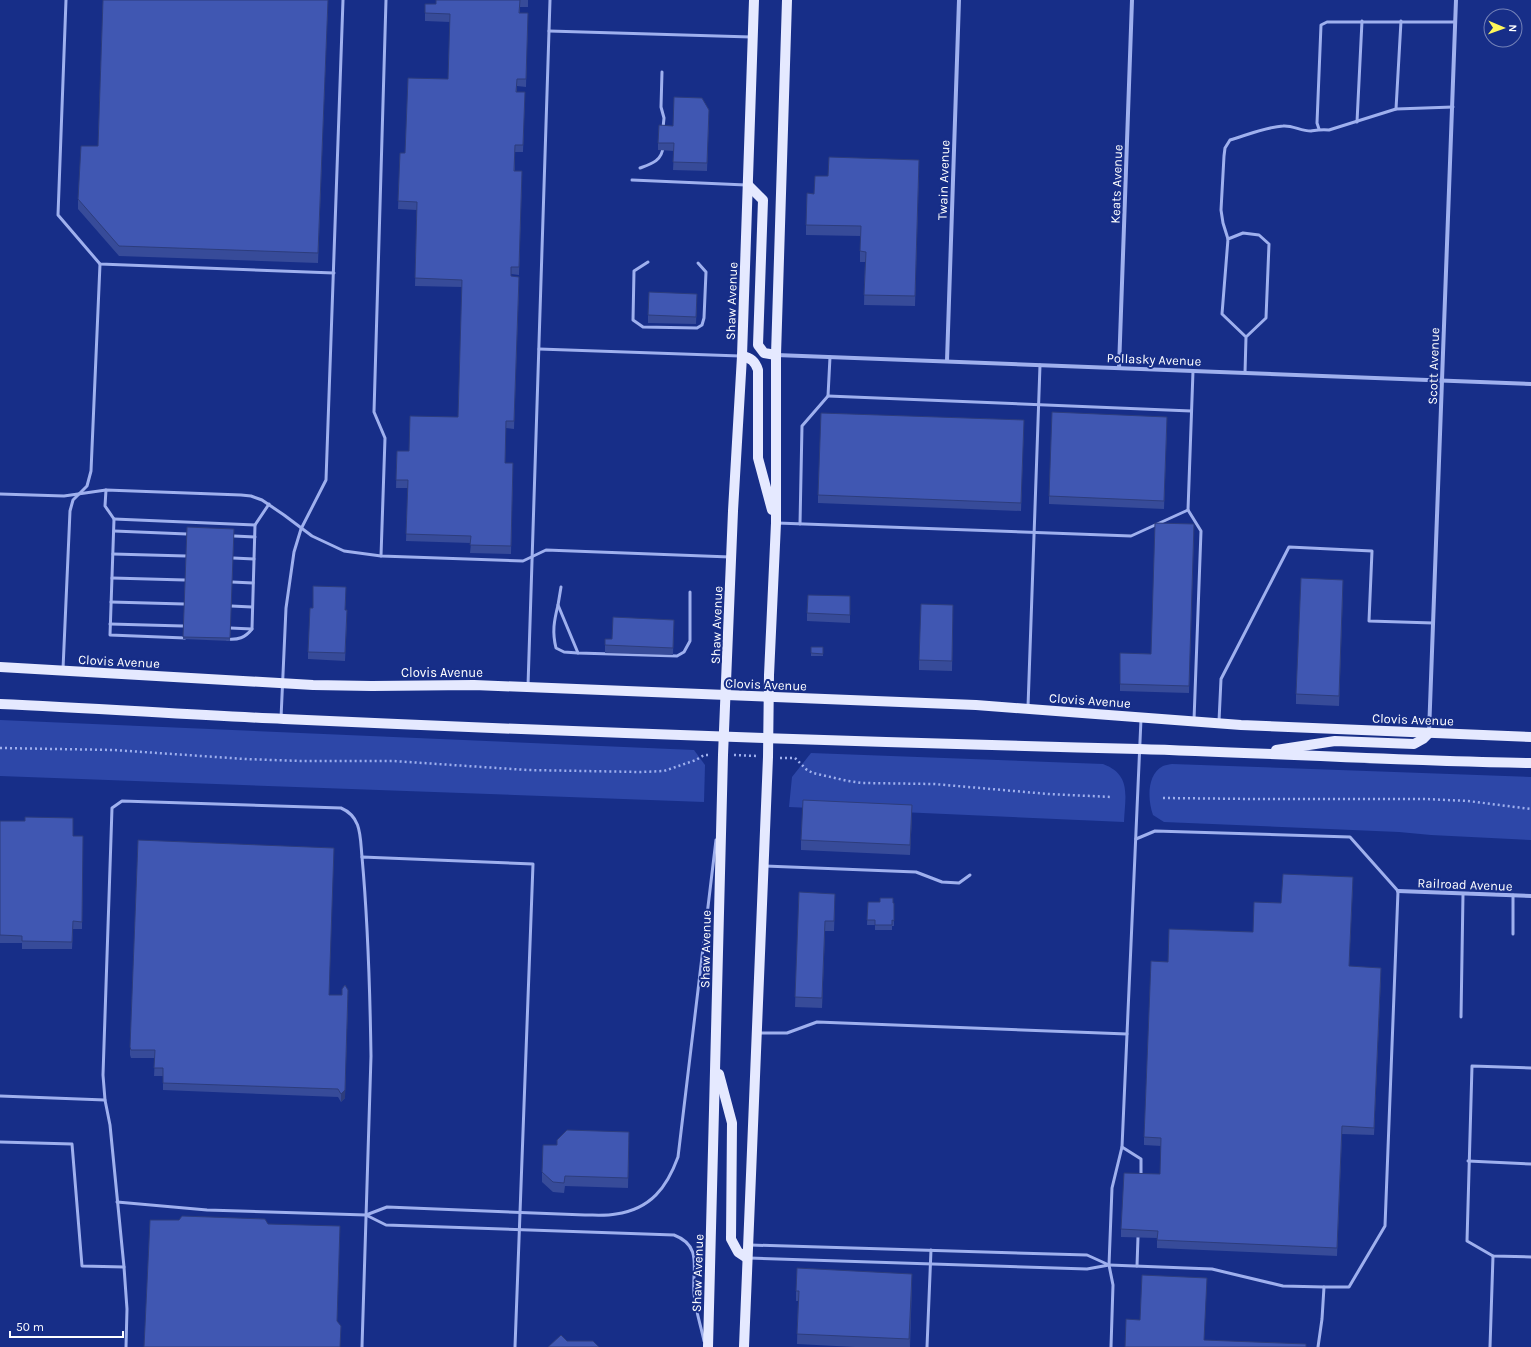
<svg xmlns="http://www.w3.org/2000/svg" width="1531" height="1347" viewBox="0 0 1531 1347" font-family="Karla,sans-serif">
<rect width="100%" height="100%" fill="#172e88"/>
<g fill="#2d47a8">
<polygon points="0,720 694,750 705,765 704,802 0,776"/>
<path d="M 811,753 L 1103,764 C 1132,775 1125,796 1124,822 L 789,807 L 792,777 Z"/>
<path d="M 1172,764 L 1531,777 L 1531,840 L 1431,835 L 1399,832 L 1164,822 L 1153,815 C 1148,801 1146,775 1163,766 C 1166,765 1170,764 1172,764 Z"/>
</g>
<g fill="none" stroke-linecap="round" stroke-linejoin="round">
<g stroke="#9fb0ee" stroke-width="2.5" stroke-dasharray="2 3" stroke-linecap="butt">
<polyline points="0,748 114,750 245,759 301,761 393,761 527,770 641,772 664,771 696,760 704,755 711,755"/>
<polyline points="734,755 757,756"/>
<polyline points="780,758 795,758 807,770 813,773 848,781 862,783 934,784 1048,794 1112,797"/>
<polyline points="1163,798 1254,799 1426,799 1468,801 1531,809"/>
</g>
<g stroke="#9fb0ee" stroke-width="3">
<polyline points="66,0 58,215 100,264 334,273"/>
<polyline points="549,31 751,37"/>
<polyline points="662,72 661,107 664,118 663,128"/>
<polyline points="1396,109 1401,21"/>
<polyline points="1357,122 1362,21"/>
<polyline points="1319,129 1317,123 1321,25 1327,22 1455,22"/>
<path d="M 640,168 C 651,164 662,161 663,147"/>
<polyline points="632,180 746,185"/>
<path d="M 1228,239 L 1223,223 L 1221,210 L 1224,156 L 1225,148 L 1230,140 C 1247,135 1266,127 1283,126 C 1292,125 1301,131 1311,131 C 1317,130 1322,129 1329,130 L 1396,109 L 1453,107"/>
<polyline points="648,262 634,271 633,320 643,327 697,328 702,325 704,318 706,272 698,263"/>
<polyline points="539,349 740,356"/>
<polyline points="1245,373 1246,337 1266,318 1269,244 1259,235 1243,233 1228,239 1222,314 1246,337"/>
<polyline points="828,396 1191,411"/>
<polyline points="106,490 105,506 114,519 110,635 185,638"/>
<polyline points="0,494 64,496 106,490 241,495 251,496 262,500 284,515 312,536 344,551 381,556 523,561 546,550 730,557"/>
<polyline points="1188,510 1201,531 1194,720"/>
<polyline points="114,519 255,525"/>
<polyline points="777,523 1131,536 1188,510 1193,371"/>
<polyline points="800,524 802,426 828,396 830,357"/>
<polyline points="114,531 187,534"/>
<polyline points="234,536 255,537"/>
<polyline points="113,554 186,556"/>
<polyline points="381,556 385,438 374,412 386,0"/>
<polyline points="233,558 254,559"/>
<polyline points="112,578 185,580"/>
<polyline points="232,582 253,583"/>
<polyline points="561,587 558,605 578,653 677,656 684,652 690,641 690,592"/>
<polyline points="111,602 184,604"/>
<path d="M 558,605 C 554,621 552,632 556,648 L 564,652 L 578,653"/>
<polyline points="231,606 252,607"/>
<polyline points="110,624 183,626"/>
<polyline points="230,628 252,629"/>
<path d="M 227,639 C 238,640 245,638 252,629 L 255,525 L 269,504"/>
<polyline points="63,669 70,511 73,500 87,486 91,471 100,264"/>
<polyline points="528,686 550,0"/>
<polyline points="1028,707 1040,365"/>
<polyline points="281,718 286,608 294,552 301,529 326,480 343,0"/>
<polyline points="1219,721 1221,679 1289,547 1372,551 1369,621 1433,623"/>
<polyline points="1136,839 1155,831 1350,837 1398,891 1385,1226 1349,1287 1324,1287 1322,1319 1318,1347"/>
<polyline points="765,866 916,872 942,882 959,883 970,875"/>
<polyline points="1513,895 1513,934"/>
<polyline points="1461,1017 1463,894"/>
<polyline points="759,1033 787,1033 817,1022 1127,1034"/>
<polyline points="1531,1068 1472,1066 1467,1241 1493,1256 1531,1257"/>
<polyline points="0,1096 105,1100"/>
<polyline points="0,1142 72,1144 82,1266 124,1267"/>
<polyline points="1122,1147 1141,1159 1141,1177"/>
<polyline points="1468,1161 1531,1164"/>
<path d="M 117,1202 L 207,1210 L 366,1215 L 386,1225 L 674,1235 C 703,1246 692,1269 694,1293 C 695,1309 701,1326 704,1341"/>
<path d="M 366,1215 L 387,1207 L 585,1215 C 595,1215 606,1216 616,1214 C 651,1209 667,1187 678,1157 L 716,840"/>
<polyline points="749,1258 1087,1269 1109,1265 1087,1255 750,1245"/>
<polyline points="1109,1265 1212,1269 1283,1286 1324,1287"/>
<polyline points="1137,1266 1138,1237"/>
<path d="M 126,1347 L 127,1309 L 124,1267 L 110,1125 L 105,1100 L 103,1075 L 112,808 L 122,801 L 341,808 C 362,817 360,837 362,857"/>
<path d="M 362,1347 L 371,1056 C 370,990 368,923 362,857 L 533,864 L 515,1347"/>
<polyline points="927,1347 931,1250"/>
<polyline points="1111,1347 1113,1285 1109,1265 1112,1188 1122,1147 1141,719"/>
<polyline points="1490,1347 1493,1256"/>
</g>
<g stroke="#9fb0ee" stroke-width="4">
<polyline points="776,355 1531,384"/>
<polyline points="947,361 959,0"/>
<polyline points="1119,368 1132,0"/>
<polyline points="1429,733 1456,0"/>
<polyline points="1398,891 1531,896"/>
</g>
<g stroke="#e5e9ff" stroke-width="10">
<polyline points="748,185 763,200 758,345 764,353 776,355"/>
<path d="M 742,356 C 751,358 755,361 758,370 L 758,458 L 772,510"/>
<polyline points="0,667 313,685 372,686 474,685 976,705 1241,725 1531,737"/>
<path d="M 0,704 C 95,708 190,715 284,719 C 569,732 854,742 1139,749 C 1269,753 1400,761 1531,763"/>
<polyline points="1276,750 1335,741 1414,744 1423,739 1429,733"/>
<polyline points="719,1074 732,1123 731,1239 738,1252 747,1258"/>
<polyline points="708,1347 723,755 733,511 742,356 754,0"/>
<polyline points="744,1347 768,757 769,675 776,523 776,355 787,0"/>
</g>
</g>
<g fill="#374b99">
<polygon points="103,0 328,0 318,263 119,256 78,209 78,199 98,146"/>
<polygon points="436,0 528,0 528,7 520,7 520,13 528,13 526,87 517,86 517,92 525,92 523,152 515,152 515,171 522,179 519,275 511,274 511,276 519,284 514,429 506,428 505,463 513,471 511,554 470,553 471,543 406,541 408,488 396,488 397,451 409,451 458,417 462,287 415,286 417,210 398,209 400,153 405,153 448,79 450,22 425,21 425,4 436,4"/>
<polygon points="709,117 707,171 673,170 674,151 658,150 658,143 673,126"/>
<polygon points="919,170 915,306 864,305 865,262 860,262 860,236 806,235 806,225 814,194 828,176"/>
<polygon points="697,301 696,324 648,323 648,315"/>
<polygon points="1024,420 1021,511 818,503 818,495"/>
<polygon points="1167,424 1164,509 1049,504 1049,496"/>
<polygon points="187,527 234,529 230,641 183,639"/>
<polygon points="1194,532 1189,693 1120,691 1120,653 1151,654"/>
<polygon points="1343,590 1339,706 1296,704 1296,694"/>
<polygon points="346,595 345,610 347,618 345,661 308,659 308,652 313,608"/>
<polygon points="850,596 850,623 807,621 807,613"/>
<polygon points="953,616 952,671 919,670 919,660"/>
<polygon points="674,620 673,655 605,653 605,639 612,639"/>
<rect x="811" y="647" width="12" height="9"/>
<polygon points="912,815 910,855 801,850 801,840"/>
<polygon points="0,821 73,836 83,836 82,929 73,929 72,949 22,949 22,943 0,943"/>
<polygon points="1353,884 1349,966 1381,975 1374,1135 1342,1134 1337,1256 1157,1248 1157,1238 1121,1237 1121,1229 1160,1174 1161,1146 1144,1145 1144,1137 1168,962 1253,932 1281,903"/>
<polygon points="799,892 835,904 834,931 825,931 822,1008 795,1007"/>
<polygon points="868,902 893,903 894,908 894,926 892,926 892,930 875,930 875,925 867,925"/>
<polygon points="329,995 348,998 345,1098 341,1102 338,1097 163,1090 163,1076 154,1076 155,1058 131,1058 130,1055 130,1047"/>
<polygon points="557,1140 629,1142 628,1188 565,1186 564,1193 553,1192 542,1182 542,1172 557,1145"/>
<polygon points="912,1284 910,1347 855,1347 797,1344 798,1301 796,1301 796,1291"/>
</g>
<g fill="#2d3d7d">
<polygon points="1343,580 1343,590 1339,706 1339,696"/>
<polygon points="912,805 912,815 910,855 910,845"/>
<polygon points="825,921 825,931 822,1008 822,998"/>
<polygon points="1381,968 1381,975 1374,1135 1374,1128"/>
<polygon points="348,998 345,1098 341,1102 341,1094"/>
<polygon points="912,1274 912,1284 909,1347 909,1339"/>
</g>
<g fill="#4057b2" stroke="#2d3d7d">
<polygon points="103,0 328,0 318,253 119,246 78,199 81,146 98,146"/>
<polygon points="436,0 520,0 519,13 528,13 526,79 517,79 516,92 525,92 523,145 515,145 514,171 522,171 519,267 511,267 511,276 519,277 514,421 506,421 505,463 513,463 511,546 470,545 471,536 406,534 408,480 396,480 397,451 409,451 410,416 458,417 462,280 415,278 417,202 398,201 400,153 405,153 408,78 448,79 450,14 425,13 425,4 436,4"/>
<polygon points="674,97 702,98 709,110 707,163 673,162 674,143 658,143 659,125 673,126"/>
<polygon points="829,157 919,160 915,296 864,295 866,252 860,251 861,226 806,225 807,193 814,194 815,176 828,176"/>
<polygon points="649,292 697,294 696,317 648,315"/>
<polygon points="1052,412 1167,417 1164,501 1049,496"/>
<polygon points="821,413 1024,420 1021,503 818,495"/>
<polygon points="1155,523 1194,524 1189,686 1120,684 1120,653 1151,654"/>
<polygon points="187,527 234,529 230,638 183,637"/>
<polygon points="1301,578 1343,580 1339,696 1296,694"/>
<polygon points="313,586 346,587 345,610 347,610 345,653 308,652 310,608 313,608"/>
<polygon points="808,595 850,596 850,615 807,613"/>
<polygon points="921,604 953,605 952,661 919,660"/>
<polygon points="613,617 674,620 673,648 605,645 605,639 612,639"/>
<polygon points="811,647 823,647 823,654 811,653"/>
<polygon points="803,800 912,805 910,845 801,840"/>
<polygon points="25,817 73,818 73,836 83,836 82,922 73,921 72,942 22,941 22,936 0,935 0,821 25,821"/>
<polygon points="138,840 334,848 329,995 342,995 342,989 345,985 348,990 345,1090 341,1094 338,1089 163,1083 163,1068 154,1068 155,1050 131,1050 130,1047"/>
<polygon points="1283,874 1353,877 1349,966 1381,968 1374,1128 1342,1126 1337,1248 1157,1240 1158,1231 1121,1229 1124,1173 1160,1174 1161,1138 1144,1137 1151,961 1168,962 1169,929 1253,932 1254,902 1281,903"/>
<polygon points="799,892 835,894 834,921 825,921 822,998 795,997"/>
<polygon points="880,898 893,898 893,903 894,903 894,921 892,920 892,925 875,925 875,920 867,920 868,902 880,902"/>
<polygon points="567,1130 629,1132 628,1178 565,1176 564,1183 553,1182 542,1172 543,1145 557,1145 557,1140"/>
<polygon points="182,1216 265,1219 268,1224 340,1226 337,1321 341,1326 340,1347 144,1347 150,1220 179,1220"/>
<polygon points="797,1268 912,1274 909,1339 797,1334 799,1291 796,1291"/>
<polygon points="1142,1275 1207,1278 1204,1340 1306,1344 1306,1347 1125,1347 1126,1319 1140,1320"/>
<polygon points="561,1335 567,1341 593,1341 599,1347 548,1347"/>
</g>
<g text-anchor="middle" stroke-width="4" stroke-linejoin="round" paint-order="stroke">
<g font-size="13" fill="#fff" stroke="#172e88">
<text transform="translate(943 180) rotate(-88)" y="5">Twain Avenue</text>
<text transform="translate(1116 184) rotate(-88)" y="5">Keats Avenue</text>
<text transform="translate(731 301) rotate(-88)" y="5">Shaw Avenue</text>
<text transform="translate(1154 359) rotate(2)" y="5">Pollasky Avenue</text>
<text transform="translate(1433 366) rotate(-88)" y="5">Scott Avenue</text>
<text transform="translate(716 625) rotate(-88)" y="5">Shaw Avenue</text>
<text transform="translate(119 661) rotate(3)" y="5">Clovis Avenue</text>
<text x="442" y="677">Clovis Avenue</text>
<text transform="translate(766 684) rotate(2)" y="5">Clovis Avenue</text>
<text transform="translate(1090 700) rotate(4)" y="5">Clovis Avenue</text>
<text transform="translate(1413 719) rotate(2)" y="5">Clovis Avenue</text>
<text transform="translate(1465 884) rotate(2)" y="5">Railroad Avenue</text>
<text transform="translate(705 949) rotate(-89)" y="5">Shaw Avenue</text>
<text transform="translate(697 1273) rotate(-88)" y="5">Shaw Avenue</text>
</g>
</g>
<g transform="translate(1503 28) rotate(92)"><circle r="19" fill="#172e88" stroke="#7482b8"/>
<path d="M0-3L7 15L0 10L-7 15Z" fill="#fff75b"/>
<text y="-6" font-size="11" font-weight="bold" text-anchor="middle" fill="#ffffff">N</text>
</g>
<path d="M10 1331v6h113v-6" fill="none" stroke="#ffffff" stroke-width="2"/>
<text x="16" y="1331" font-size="12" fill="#ffffff" stroke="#172e88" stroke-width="3" paint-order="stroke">50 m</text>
</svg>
